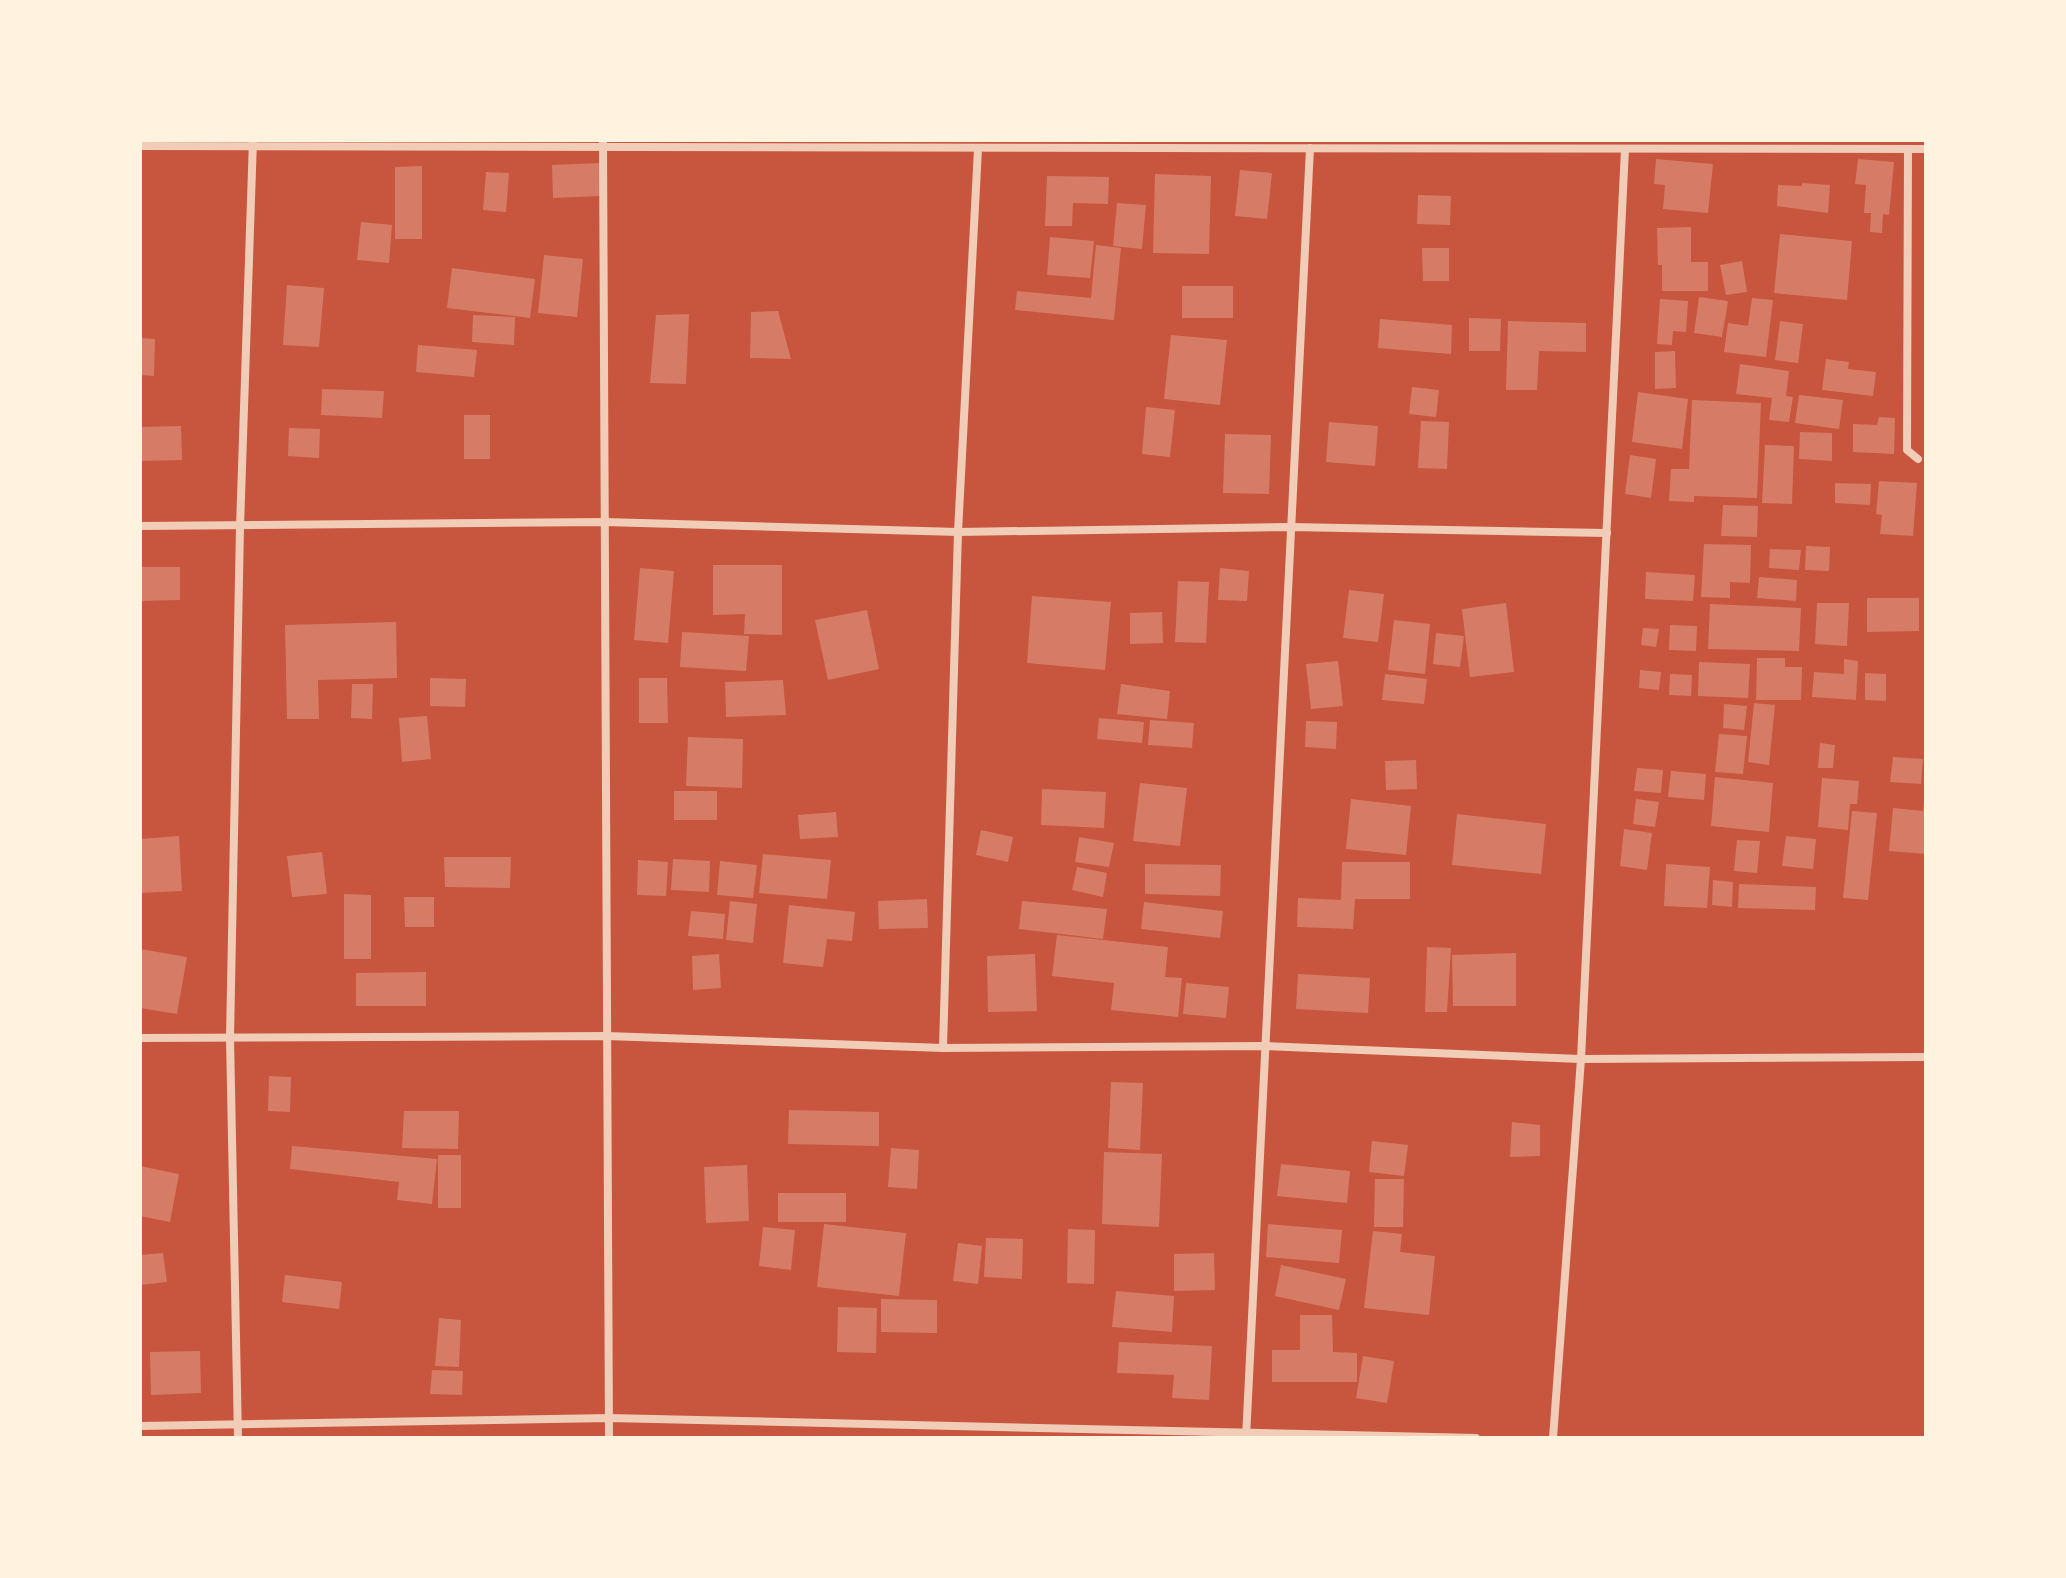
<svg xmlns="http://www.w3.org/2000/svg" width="2066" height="1578" viewBox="0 0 2066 1578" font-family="Arial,sans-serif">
<rect width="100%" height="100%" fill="#c8553d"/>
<g fill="#d67c66">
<polygon points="1656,159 1713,164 1708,213 1663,209 1665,185 1654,184"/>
<polygon points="1858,159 1894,162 1889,215 1883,214 1882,233 1870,232 1871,213 1864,213 1866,185 1855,184"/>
<polygon points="600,163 601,196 553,198 552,165"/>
<polygon points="422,166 422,239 395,239 395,167"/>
<polygon points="1240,170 1272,173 1267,219 1235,216"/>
<polygon points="486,172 509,173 506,212 483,210"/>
<polygon points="1155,174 1211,176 1209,254 1153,253"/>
<polygon points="1047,176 1109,177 1108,204 1073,203 1072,226 1045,226"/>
<polygon points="1802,183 1830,185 1828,213 1777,206 1778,185 1802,186"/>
<polygon points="1418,195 1451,196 1450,225 1417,224"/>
<polygon points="1117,203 1146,205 1142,249 1113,246"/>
<polygon points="361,222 392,225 389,263 357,260"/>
<polygon points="1691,227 1691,262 1708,262 1708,291 1662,291 1662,265 1658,265 1657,228"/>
<polygon points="1780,234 1852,241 1847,300 1774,293"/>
<polygon points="1050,237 1094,241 1090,278 1047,275"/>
<polygon points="1096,245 1121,248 1114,320 1015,310 1017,291 1091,298"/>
<polygon points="1422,248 1449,248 1449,281 1423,281"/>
<polygon points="544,255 583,259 577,317 538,313"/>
<polygon points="1742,261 1747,292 1726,295 1720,265"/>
<polygon points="452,268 535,279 530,318 447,308"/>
<polygon points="287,285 324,288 319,347 283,345"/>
<rect x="1182" y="286" width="51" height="32"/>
<polygon points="1699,297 1728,301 1722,337 1694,333"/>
<polygon points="1752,298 1773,300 1766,357 1724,352 1728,323 1748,326"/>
<polygon points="1660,299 1688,301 1686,332 1673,331 1672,345 1657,344"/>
<polygon points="778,311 791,359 750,358 751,312"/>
<polygon points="689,314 686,384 650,383 656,315"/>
<polygon points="473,315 515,317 514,345 472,342"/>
<polygon points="1469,318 1501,319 1500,351 1469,351"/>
<polygon points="1380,319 1452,325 1451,354 1378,348"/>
<polygon points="1508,321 1586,323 1586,352 1539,351 1537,390 1506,390"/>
<polygon points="1780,321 1803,324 1798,363 1775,360"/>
<polygon points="1171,335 1227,340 1220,405 1164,399"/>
<polygon points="140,338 155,339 154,376 140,375"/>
<polygon points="418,345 477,350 474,377 416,372"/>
<polygon points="1675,351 1676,388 1655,389 1655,352"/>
<polygon points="1826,359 1849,362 1848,369 1876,372 1873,396 1822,390"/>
<polygon points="1740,364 1789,371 1786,396 1793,397 1789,422 1769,420 1772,398 1736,394"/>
<polygon points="1412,387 1439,390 1436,417 1409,414"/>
<polygon points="322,389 384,391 382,418 321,415"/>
<polygon points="1638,392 1688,399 1682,449 1632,442"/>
<polygon points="1799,395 1843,400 1839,429 1795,423"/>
<polygon points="1692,400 1761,403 1757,498 1694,496 1694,502 1669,501 1671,469 1689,469"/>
<polygon points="1146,407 1175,410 1170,457 1142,454"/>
<rect x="464" y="415" width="26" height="44"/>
<polygon points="1879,417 1895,418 1894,454 1853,452 1853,424 1877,425"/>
<polygon points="1421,421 1449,422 1447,469 1418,468"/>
<polygon points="1329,422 1378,426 1375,466 1326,462"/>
<polygon points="181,426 182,460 140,461 140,427"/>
<polygon points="289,428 320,429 319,458 288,456"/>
<polygon points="1800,432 1832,433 1832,461 1799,459"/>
<polygon points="1225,434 1271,435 1269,494 1223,493"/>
<polygon points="1765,445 1794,446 1792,504 1762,503"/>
<polygon points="1630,455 1656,459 1651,498 1625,494"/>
<polygon points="1879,481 1917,483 1913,536 1880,534 1882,515 1876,514"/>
<polygon points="1835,483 1871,484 1870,505 1835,503"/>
<polygon points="1723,505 1758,506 1757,537 1721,536"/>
<polygon points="1704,544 1751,545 1750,583 1730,582 1730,598 1701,597"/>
<polygon points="1806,546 1830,547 1829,571 1805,570"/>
<polygon points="1770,549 1801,550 1799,570 1769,568"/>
<polygon points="713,565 782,565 782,635 744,634 745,614 713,615"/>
<polygon points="140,567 180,567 180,600 140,601"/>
<polygon points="640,568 674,571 668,643 634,640"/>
<polygon points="1220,568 1249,571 1247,601 1218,600"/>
<polygon points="1646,572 1695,575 1693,601 1645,599"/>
<polygon points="1759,577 1797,580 1796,601 1757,598"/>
<polygon points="1178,581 1209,582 1206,643 1175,642"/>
<polygon points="1349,590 1384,594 1378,642 1343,638"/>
<polygon points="1032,596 1111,602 1105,670 1027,663"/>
<polygon points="1867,598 1919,598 1919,631 1867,632"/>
<polygon points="1506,603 1514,672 1470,677 1462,609"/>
<polygon points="1817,603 1849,603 1847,646 1815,644"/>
<polygon points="1710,604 1801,608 1799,651 1708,649"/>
<polygon points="867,610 879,669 828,680 815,620"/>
<polygon points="1162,612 1163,643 1130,644 1130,613"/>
<polygon points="1394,620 1430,624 1425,674 1388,670"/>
<polygon points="396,622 397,678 318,680 319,719 287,719 285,625"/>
<polygon points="1670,625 1697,626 1696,651 1669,650"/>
<polygon points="1643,628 1659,629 1656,647 1641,645"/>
<polygon points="682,632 749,636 746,671 680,667"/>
<polygon points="1436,633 1464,636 1460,667 1433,664"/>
<polygon points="1757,658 1785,658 1785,667 1802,667 1801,700 1756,700"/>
<polygon points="1844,659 1858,661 1856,700 1812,697 1814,672 1844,674"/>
<polygon points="1338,661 1343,706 1311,709 1306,664"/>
<polygon points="1699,662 1750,664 1748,698 1698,696"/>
<polygon points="1640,670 1661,672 1659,690 1639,688"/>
<polygon points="1865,673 1886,674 1886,701 1865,700"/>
<polygon points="1385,674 1427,679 1424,704 1382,700"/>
<polygon points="1670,674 1692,675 1691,696 1669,695"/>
<polygon points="430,678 466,679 465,707 430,706"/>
<polygon points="639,678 667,678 668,723 639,723"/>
<polygon points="783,680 786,715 726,717 725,682"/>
<polygon points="352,684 373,684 372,719 351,718"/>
<polygon points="1121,684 1170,691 1167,719 1117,714"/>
<polygon points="1754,703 1775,705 1769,765 1748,762"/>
<polygon points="1724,704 1747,706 1744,730 1723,728"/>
<polygon points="427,716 431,759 402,762 399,718"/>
<polygon points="1099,718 1144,722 1142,743 1097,739"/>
<polygon points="1150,720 1194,723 1192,748 1148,745"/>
<polygon points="1306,721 1337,722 1336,749 1305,747"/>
<polygon points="1719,734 1747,736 1743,774 1715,772"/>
<polygon points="688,737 743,739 742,788 686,786"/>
<polygon points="1820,743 1835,745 1833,768 1818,768"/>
<polygon points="1893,757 1923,759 1921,784 1890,782"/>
<polygon points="1416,760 1417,789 1386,790 1385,761"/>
<polygon points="1637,768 1663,770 1661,793 1634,791"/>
<polygon points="1671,771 1706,774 1704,800 1668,797"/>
<polygon points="1715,777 1773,783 1769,832 1711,826"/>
<polygon points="1822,778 1859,781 1857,804 1850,804 1848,830 1818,827"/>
<polygon points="1140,783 1187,788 1180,846 1133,841"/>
<polygon points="1042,789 1106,792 1104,828 1041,825"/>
<rect x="674" y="791" width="43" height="29"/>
<polygon points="1351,799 1411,806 1406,855 1346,849"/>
<polygon points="1636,799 1659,802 1655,827 1633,824"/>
<polygon points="1924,803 1926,803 1926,854 1889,851 1893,808 1923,811"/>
<polygon points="1852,811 1877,813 1868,900 1843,898"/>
<polygon points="836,812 838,837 800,839 798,815"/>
<polygon points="1457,814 1546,824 1541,874 1452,865"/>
<polygon points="1624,829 1652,833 1647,870 1620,866"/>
<polygon points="981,830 1013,837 1008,862 976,855"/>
<polygon points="179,836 182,891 140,893 140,839"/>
<polygon points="1786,836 1816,839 1813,869 1782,866"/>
<polygon points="1079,837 1114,843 1109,867 1075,862"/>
<polygon points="1737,840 1760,841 1757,873 1734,871"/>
<polygon points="322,852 327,894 292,897 287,856"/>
<polygon points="763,854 831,860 827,899 759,893"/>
<polygon points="444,857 511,857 510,888 445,887"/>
<polygon points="673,859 710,861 709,892 671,890"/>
<polygon points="638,860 668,862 666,896 637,895"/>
<polygon points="720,861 757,865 753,898 717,895"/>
<polygon points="1342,862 1410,862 1410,899 1355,899 1353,929 1297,927 1298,898 1341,900"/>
<polygon points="1145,864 1221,865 1220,896 1145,894"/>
<polygon points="1666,864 1710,867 1707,908 1664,906"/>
<polygon points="1077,867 1107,873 1103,897 1072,890"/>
<polygon points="1713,880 1733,882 1732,907 1712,905"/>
<polygon points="1739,884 1816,887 1815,910 1738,908"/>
<polygon points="344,894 371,895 371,959 344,959"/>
<polygon points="404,897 434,897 434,927 405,927"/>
<polygon points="927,899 928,928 879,929 878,901"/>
<polygon points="730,901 757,904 753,943 726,940"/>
<polygon points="1022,901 1107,909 1103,939 1019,929"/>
<polygon points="1144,902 1223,911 1220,938 1141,929"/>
<polygon points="789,905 855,912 852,941 827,939 823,967 783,963"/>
<polygon points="691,911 725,914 723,939 688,936"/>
<polygon points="1057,935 1168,947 1165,977 1182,978 1178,1017 1111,1010 1114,983 1052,976"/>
<polygon points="1427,947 1451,948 1447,1012 1425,1012"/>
<polygon points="140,949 187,957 177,1014 140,1008"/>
<polygon points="1516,953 1516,1006 1453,1006 1452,955"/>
<polygon points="719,954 721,988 693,990 692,956"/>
<polygon points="1035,954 1037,1011 988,1012 987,956"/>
<polygon points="426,972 426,1006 356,1006 356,973"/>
<polygon points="1298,974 1370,978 1368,1013 1296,1009"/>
<polygon points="1186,983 1229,987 1226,1018 1183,1014"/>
<polygon points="269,1076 291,1077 290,1112 268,1111"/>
<polygon points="1111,1082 1143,1083 1140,1150 1108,1148"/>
<polygon points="789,1110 879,1112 879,1146 788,1144"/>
<polygon points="404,1111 459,1111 458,1149 402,1148"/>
<polygon points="1512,1122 1540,1125 1540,1156 1510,1157"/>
<polygon points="1372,1141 1408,1145 1404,1176 1369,1172"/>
<polygon points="292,1146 437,1159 432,1204 397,1200 399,1182 290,1169"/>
<polygon points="891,1148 919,1150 917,1189 888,1187"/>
<polygon points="1104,1152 1162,1154 1159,1227 1102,1224"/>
<rect x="438" y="1155" width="23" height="53"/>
<polygon points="1281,1164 1350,1171 1347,1203 1277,1196"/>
<polygon points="747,1165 749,1221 706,1223 704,1167"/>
<polygon points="140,1166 179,1174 170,1222 140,1216"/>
<polygon points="1375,1179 1404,1179 1403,1227 1374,1227"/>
<rect x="778" y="1193" width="68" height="29"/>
<polygon points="824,1224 906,1233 899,1296 817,1287"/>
<polygon points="1268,1224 1342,1230 1339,1263 1266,1257"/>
<polygon points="763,1227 795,1230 791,1270 759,1266"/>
<polygon points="1068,1229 1095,1230 1094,1284 1067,1283"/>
<polygon points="1373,1231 1402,1234 1400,1252 1435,1256 1429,1315 1364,1308"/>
<polygon points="986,1238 1023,1239 1022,1279 984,1277"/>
<polygon points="958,1243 982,1246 978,1284 953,1281"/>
<polygon points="163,1253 167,1282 140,1285 140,1255"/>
<polygon points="1214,1253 1215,1290 1174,1291 1174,1254"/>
<polygon points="1281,1265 1346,1279 1339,1310 1275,1296"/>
<polygon points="285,1275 342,1282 339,1309 282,1302"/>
<polygon points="1116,1291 1174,1296 1172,1332 1112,1327"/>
<polygon points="881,1299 937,1300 937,1333 881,1332"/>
<polygon points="838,1307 877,1308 876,1353 837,1352"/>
<polygon points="1300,1315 1332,1315 1333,1352 1357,1353 1357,1382 1272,1382 1272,1350 1300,1350"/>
<polygon points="439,1318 461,1320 459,1367 435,1366"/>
<polygon points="1119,1342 1212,1346 1209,1400 1172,1398 1174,1375 1117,1373"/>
<polygon points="200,1351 201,1393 151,1395 150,1352"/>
<polygon points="1363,1356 1394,1361 1387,1403 1356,1398"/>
<polygon points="432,1370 463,1371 462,1395 430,1394"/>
</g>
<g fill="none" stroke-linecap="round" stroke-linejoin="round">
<g stroke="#f1ccb7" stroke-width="8">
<polyline points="603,140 609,1438"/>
<path d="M 140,146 C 735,148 1331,148 1926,149"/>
<polyline points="1908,149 1907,450 1918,459"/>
<polyline points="140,526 605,522 958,532 1291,527 1607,533"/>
<polyline points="140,1038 607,1036 943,1048 1265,1046 1581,1059 1926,1057"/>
<polyline points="943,1048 958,532 978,149"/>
<polyline points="140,1426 609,1418 1476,1438"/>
<polyline points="238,1438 230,1038 240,527 253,140"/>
<polyline points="1246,1438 1310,148"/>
<polyline points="1553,1438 1581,1059 1625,149"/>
</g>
</g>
<rect width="2066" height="1578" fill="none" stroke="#fff3e0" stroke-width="284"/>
</svg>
